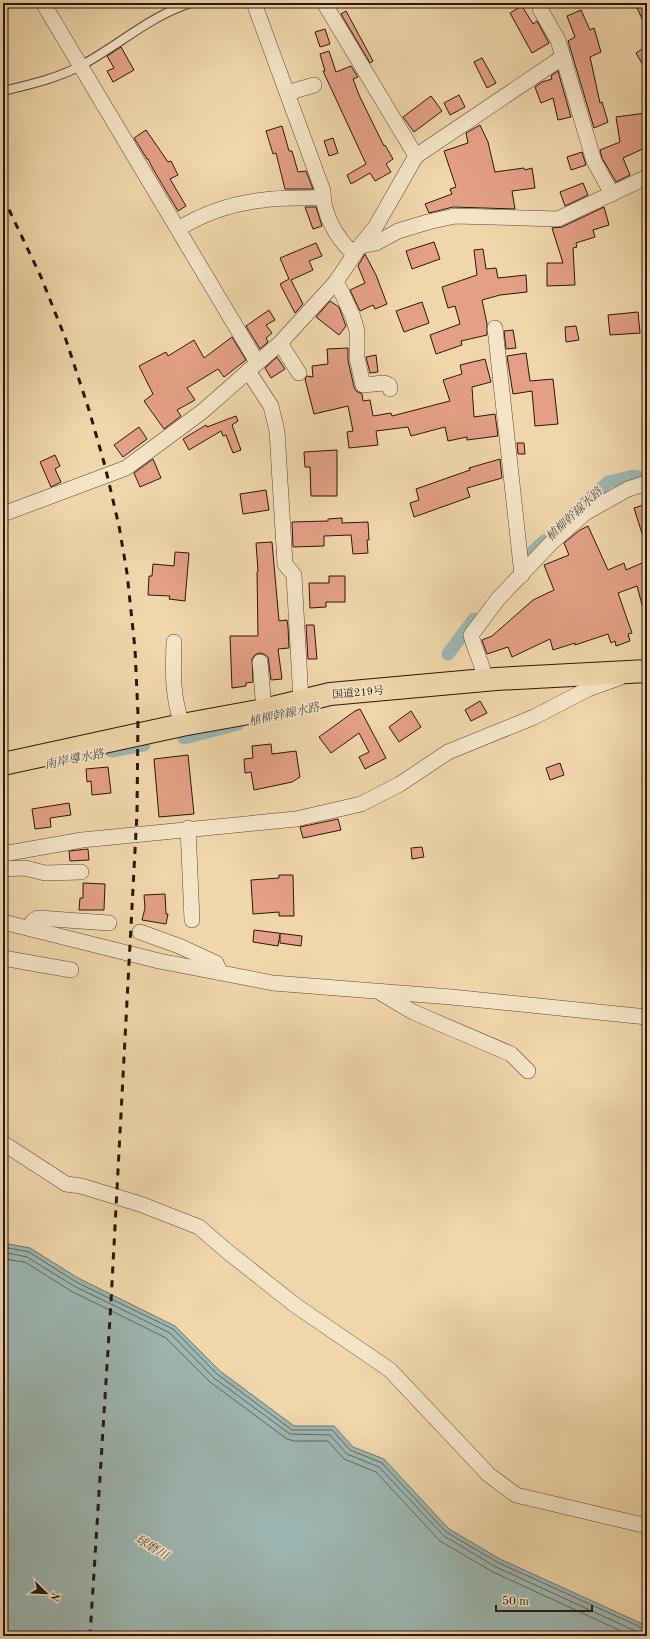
<svg xmlns="http://www.w3.org/2000/svg" width="650" height="1639" viewBox="0 0 650 1639" font-family="'Old Standard TT','Noto Serif JP',serif">
<rect width="100%" height="100%" fill="#f0d7ab"/>
<filter id="stains"><feTurbulence type="fractalNoise" baseFrequency=".005" numOctaves="4"/><feColorMatrix values="0 0 0 0 .2 0 0 0 0 .09 0 0 0 0 .02 0 0 0 .5 -.17"/></filter>
<radialGradient id="worn" r=".72"><stop offset=".6" stop-color="#630" stop-opacity="0"/><stop offset="1" stop-color="#630" stop-opacity=".3"/></radialGradient>
<polygon fill="#9db7b3" stroke="#6f776f" points="3,1243 30,1248 78,1278 175,1326 220,1371 294,1426 334,1426 353,1447 384,1459 449,1529 500,1559 647,1626 647,1636 3,1636"/>
<g fill="none" stroke-linecap="round" stroke-linejoin="round">
<g stroke="#64675e" stroke-width="1">
<polyline points="3,1247 29,1252 76,1282 173,1329 217,1374 292,1430 332,1430 350,1450 382,1463 446,1532 499,1563 647,1630"/>
<polyline points="3,1252 27,1257 74,1286 170,1333 214,1378 290,1434 330,1435 347,1454 379,1467 444,1536 496,1567 642,1634 647,1635"/>
<polyline points="3,1259 25,1262 71,1291 166,1338 210,1382 287,1439 294,1441 328,1441 344,1459 376,1472 440,1541 493,1572 632,1636"/>
</g>
<g stroke="#9db7b3" stroke-width="13">
<polyline points="569,518 608,482 634,476 647,479"/>
<polyline points="528,556 544,541"/>
<polyline points="448,654 474,619"/>
<polyline points="184,738 238,724"/>
<polyline points="111,751 144,745"/>
</g>
</g>
<g fill="#e4a087" stroke="#2b170a">
<polygon points="635,3 647,3 647,30"/>
<polygon points="522,6 533,24 537,21 549,43 532,53 510,13"/>
<polygon points="581,10 590,30 594,28 601,52 590,57 600,103 602,102 608,122 594,128 568,41 575,37 567,16"/>
<polygon points="346,11 373,61 370,63 341,14"/>
<polygon points="325,29 330,44 320,47 315,32"/>
<polygon points="647,46 647,72 636,53"/>
<polygon points="121,47 134,70 113,82 107,71 114,68 107,56"/>
<polygon points="329,51 336,72 351,66 358,77 353,79 359,95 384,146 385,145 393,159 386,164 391,172 375,181 370,173 351,184 347,175 366,164 323,71 325,71 320,54"/>
<polygon points="482,58 496,83 487,88 474,62"/>
<polygon points="558,71 571,117 558,120 553,98 541,103 535,87 542,82 552,79 551,76"/>
<polygon points="459,95 465,107 450,115 444,103"/>
<polygon points="431,96 442,111 414,132 403,117"/>
<polygon points="646,113 647,147 623,158 630,175 616,182 602,158 600,150 620,142 616,117"/>
<polygon points="480,125 488,142 495,172 524,168 525,170 532,168 535,188 512,191 515,209 453,207 429,213 425,204 452,194 450,189 456,187 444,151 468,143 466,133"/>
<polygon points="282,126 289,151 292,151 298,172 306,171 313,189 285,189 276,153 273,154 266,131"/>
<polygon points="146,130 168,162 171,161 178,175 170,179 186,206 178,211 153,169 148,159 147,159 134,138"/>
<polygon points="333,138 338,153 329,156 324,141"/>
<polygon points="582,152 586,165 571,170 567,157"/>
<polygon points="583,183 588,195 565,206 560,192"/>
<polygon points="305,207 316,207 322,226 313,229"/>
<polygon points="604,207 609,225 593,230 595,237 576,243 577,247 573,248 575,285 547,286 547,263 563,263 552,228 562,227"/>
<polygon points="434,242 440,259 412,269 406,251"/>
<polygon points="316,243 322,256 309,261 313,270 291,280 303,304 295,313 280,284 289,279 280,258"/>
<polygon points="483,249 486,269 496,268 498,278 526,275 527,292 500,295 482,300 487,324 487,335 461,341 462,345 436,354 430,335 460,324 455,306 448,308 442,287 477,275 474,250"/>
<polygon points="365,254 376,275 387,304 375,309 373,305 360,311 350,290 365,283 358,266"/>
<polygon points="330,301 339,307 346,326 339,335 316,317"/>
<polygon points="422,302 429,323 404,332 396,311"/>
<polygon points="269,310 275,320 266,325 272,333 266,338 268,342 260,349 246,326"/>
<polygon points="638,312 640,333 610,335 608,315"/>
<polygon points="576,326 579,340 566,342 565,327"/>
<polygon points="513,330 516,348 506,349 504,331"/>
<polygon points="232,337 246,360 224,377 218,369 187,388 195,400 177,410 181,416 164,429 144,401 153,394 139,366 166,352 168,356 194,340 204,358"/>
<polygon points="348,348 348,360 354,387 356,391 362,394 363,401 370,400 373,416 391,413 392,416 450,401 443,380 462,374 460,365 485,359 491,382 472,387 474,417 495,414 498,436 467,440 467,437 448,441 445,427 411,436 408,427 376,431 378,445 349,448 347,432 353,431 348,406 314,414 305,379 307,376 313,377 312,366 328,364 327,349"/>
<polygon points="526,353 530,381 553,379 558,424 535,426 532,391 513,394 507,356"/>
<polygon points="376,355 378,372 370,373 366,357"/>
<polygon points="277,357 285,369 271,378 265,368"/>
<polygon points="236,416 238,421 232,425 241,450 233,453 226,435 223,436 221,431 189,450 183,439 206,425 207,427"/>
<polygon points="139,427 147,439 123,457 114,445"/>
<polygon points="517,443 524,443 525,454 518,454"/>
<polygon points="337,450 337,496 311,496 310,467 305,467 304,452"/>
<polygon points="55,455 60,466 55,469 61,482 51,487 40,462"/>
<polygon points="153,459 161,478 140,487 134,473"/>
<polygon points="500,459 502,478 467,488 470,497 414,517 410,503 419,500 416,489 470,470 469,468"/>
<polygon points="266,490 269,510 243,514 240,494"/>
<polygon points="647,504 647,542 645,543 634,508"/>
<polygon points="342,518 342,523 368,522 369,540 367,540 368,553 353,554 351,535 324,536 324,546 293,547 292,522 328,521 328,519"/>
<polygon points="588,526 608,570 624,563 626,570 642,563 647,575 647,612 644,612 637,586 618,593 632,633 628,634 630,641 616,646 615,641 611,643 608,634 575,645 575,643 553,650 550,639 512,657 508,647 487,654 482,640 492,636 533,600 554,590 544,565 569,555 564,543 580,530"/>
<polygon points="272,542 279,621 287,620 288,627 289,648 278,649 282,679 271,680 268,657 264,654 259,653 255,655 252,659 253,682 246,683 246,686 232,688 230,636 258,636 257,572 258,571 256,543"/>
<polygon points="175,552 189,553 185,601 169,599 170,596 148,595 149,576 152,576 153,564 174,566"/>
<polygon points="329,576 345,576 345,602 326,602 326,607 310,608 309,583 329,583"/>
<polygon points="306,625 314,625 317,659 308,659"/>
<polygon points="480,701 487,713 471,721 465,710"/>
<polygon points="360,709 386,758 365,769 359,757 369,752 359,733 331,753 319,737 355,711"/>
<polygon points="411,711 421,727 399,742 389,727"/>
<polygon points="271,744 272,754 296,751 300,777 292,782 254,790 251,772 245,773 244,759 253,758 252,746"/>
<polygon points="188,755 194,814 159,817 154,759"/>
<polygon points="560,763 564,775 550,780 546,768"/>
<polygon points="108,767 111,793 92,795 91,781 87,782 86,769"/>
<polygon points="69,803 71,815 50,818 51,827 35,829 32,809"/>
<polygon points="338,819 341,830 303,838 300,827"/>
<polygon points="422,847 424,857 412,859 411,848"/>
<polygon points="88,849 89,860 70,861 69,851"/>
<polygon points="279,875 293,875 294,916 279,916 279,912 253,914 251,880 279,878"/>
<polygon points="83,883 105,884 104,910 79,910 80,898 83,898"/>
<polygon points="165,894 166,914 168,914 166,924 142,920 145,908 144,895"/>
<polygon points="254,930 302,936 301,946 280,943 280,934 278,946 253,942"/>
</g>
<g fill="none" stroke-linecap="round" stroke-linejoin="round">
<g stroke="#5c4732" stroke-width="10">
<path id="lane" d="M 3,91 C 28,85 59,78 82,65 C 119,45 150,16 191,3"/>
</g>
<g stroke="#5c4732" stroke-width="16">
<g id="street">
<polyline points="43,3 257,362"/>
<path d="M 254,3 L 323,191 C 323,215 337,239 354,254"/>
<polyline points="324,3 416,156"/>
<polyline points="540,3 540,9 558,40 594,161 612,194"/>
<polyline points="287,93 314,85"/>
<path d="M 178,229 C 204,213 234,203 264,200 C 284,197 303,199 323,197"/>
<polyline points="360,246 376,243 398,231 428,222 455,216 558,219 647,177"/>
<polyline points="335,283 340,289 353,317 357,331 357,358 363,385 384,383 389,385 390,389"/>
<polyline points="495,328 522,575"/>
<polyline points="280,343 299,373"/>
<polyline points="248,371 271,406 277,431 285,564 294,575 301,701"/>
<polyline points="3,514 126,468 203,411 280,343 335,283 360,246 376,226 416,156 563,57"/>
<path d="M 174,642 C 173,674 172,694 182,725"/>
<polyline points="260,662 264,710"/>
<path d="M 485,680 C 483,664 475,651 471,635 L 498,599 L 552,542 L 585,513 L 628,489 L 647,483"/>
<polyline points="188,828 192,920"/>
<polyline points="3,854 82,840 296,819 361,804 400,784 448,752 534,717 588,689 619,678"/>
<polyline points="3,869 25,868 45,873 81,872"/>
<polyline points="3,922 159,961 273,983 451,997 647,1017"/>
<polyline points="28,928 33,921 38,918 109,923"/>
<polyline points="140,932 179,946 216,963 220,972"/>
<polyline points="3,958 71,970"/>
<polyline points="381,993 413,1012 511,1054 528,1071"/>
<polyline points="3,1143 66,1184 81,1186 140,1204 199,1227 228,1252 295,1305 390,1370 489,1475 516,1495 647,1526"/>
</g>
</g>
<g stroke="#2b170a" stroke-width="24">
<polyline id="highway" points="3,764 182,725 264,710 330,694 496,679 647,671"/>
</g>
<use href="#lane" stroke="#f5e5c8" stroke-width="8"/>
<use href="#street" stroke="#f5e5c8" stroke-width="15"/>
<use href="#highway" stroke="#f0d7ab" stroke-width="22"/>
<polyline stroke="#2b170a" stroke-width="3" stroke-dasharray="7 7" stroke-linecap="butt" points="3,197 41,277 66,340 89,410 105,466 119,526 127,573 135,649 138,715 137,813 111,1302 90,1636"/>
</g>
<g text-anchor="middle" stroke-width="3" stroke-linejoin="round" paint-order="stroke">
<g font-size="11" fill="#2b170a" stroke="#f5e5c8">
<text transform="translate(358 692) rotate(-5)" y="4">国道219号</text>
</g>
<g font-size="12" font-style="italic" fill="#534f45" stroke="#f5e5c8">
<text transform="translate(574 514) rotate(-43)" y="4">植柳幹線水路</text>
<text transform="translate(284 714) rotate(-12)" y="4">植柳幹線水路</text>
<text transform="translate(74 759) rotate(-11)" y="4">南岸導水路</text>
<text transform="translate(152 1547) rotate(31)" y="4">球磨川</text>
</g>
</g>
<rect width="650" height="1639" fill="none" stroke="#f0d7ab" stroke-width="16"/>
<rect x="4" y="4" width="642" height="1631" fill="none" stroke="#2b170a" stroke-width="2"/>
<rect x="8" y="8" width="634" height="1623" fill="none" stroke="#2b170a"/>
<g transform="translate(46 1593) rotate(113)" stroke="#f5e5c8" stroke-width="3" paint-order="stroke">
<path d="M0-3L7 15L0 10L-7 15Z" fill="#2b170a"/>
<text y="-6" font-size="11" font-weight="bold" text-anchor="middle" fill="#2b170a">N</text>
</g>
<path d="M496 1605v6h96v-6" fill="none" stroke="#2b170a" stroke-width="2"/>
<text x="502" y="1605" font-size="12" fill="#2b170a" stroke="#f5e5c8" stroke-width="3" paint-order="stroke">50 m</text>
<rect width="100%" height="100%" filter="url(#stains)"/>
<rect width="100%" height="100%" fill="url(#worn)"/>
</svg>
